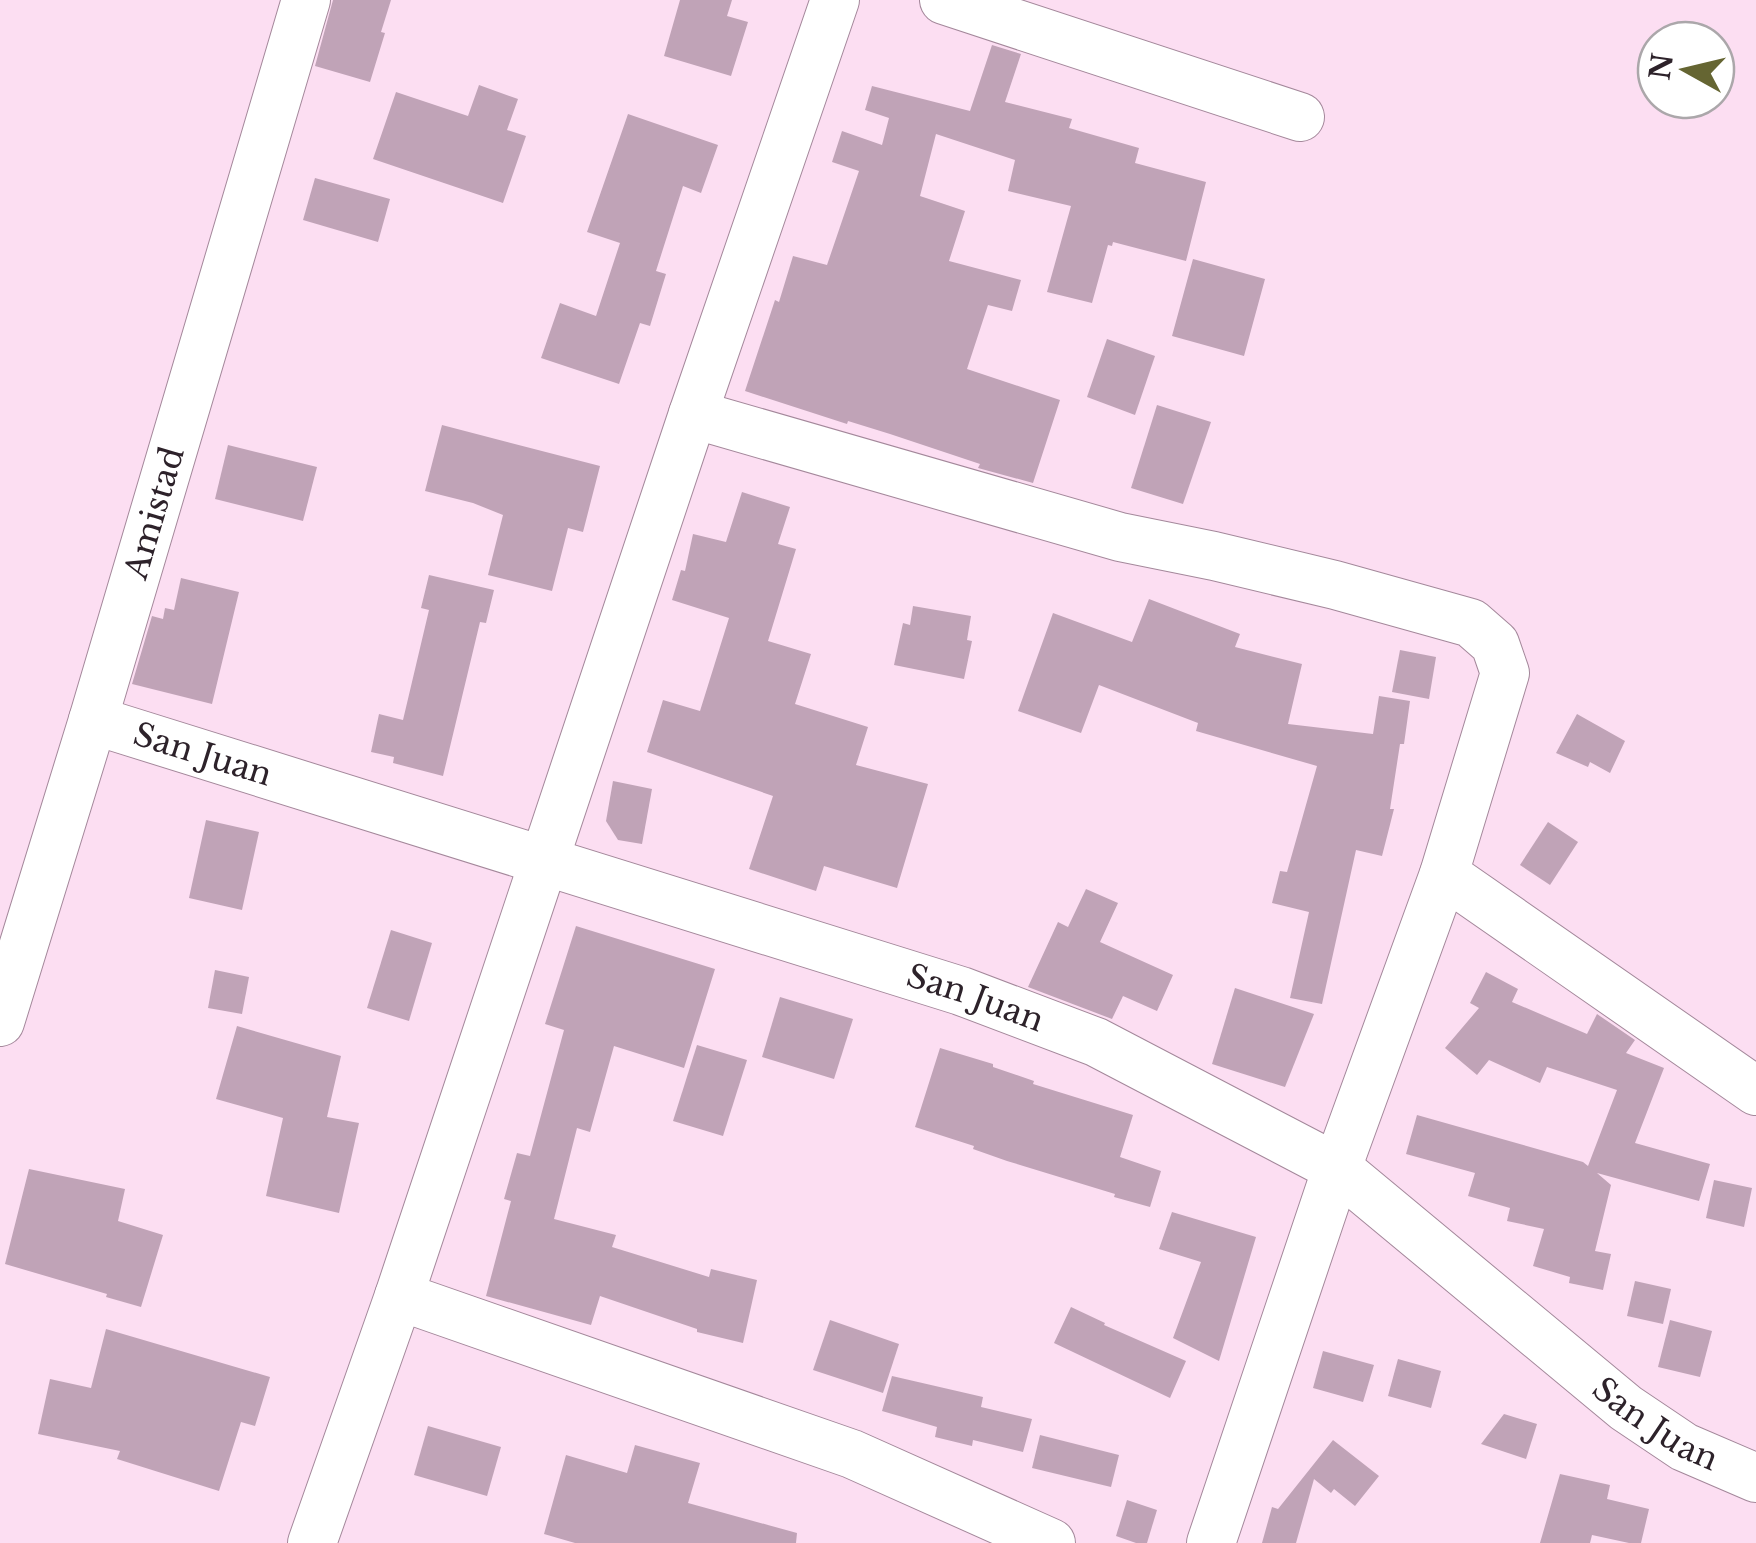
<svg xmlns="http://www.w3.org/2000/svg" width="1756" height="1543" viewBox="0 0 1756 1543" font-family="'Libre Baskerville',serif">
<rect width="100%" height="100%" fill="#fcdef2"/>
<g fill="#c0a3b7">
<polygon points="333,0 391,0 381,32 385,33 370,82 315,66"/>
<polygon points="680,0 732,0 727,16 748,22 731,76 664,56"/>
<polygon points="992,45 1021,54 1005,102 1072,119 1069,128 1139,148 1135,163 1206,182 1186,261 1113,242 1112,246 1108,245 1092,303 1047,292 1071,206 1008,191 1015,160 936,134 920,196 965,211 949,261 1021,280 1012,311 988,305 967,369 1060,400 1033,483 978,468 980,464 890,434 848,421 847,424 745,391 775,300 779,302 793,256 827,265 859,171 832,162 842,131 882,145 889,118 865,110 872,86 970,111"/>
<polygon points="479,85 518,99 507,130 526,136 503,203 373,159 396,92 468,116"/>
<polygon points="628,114 718,145 701,193 683,186 656,271 666,274 650,326 640,323 619,384 541,358 560,303 596,316 620,243 587,232"/>
<polygon points="315,178 390,199 378,242 303,220"/>
<polygon points="1193,259 1265,279 1244,356 1172,336"/>
<polygon points="1107,339 1155,356 1135,415 1087,397"/>
<polygon points="1157,405 1211,422 1183,504 1131,488"/>
<polygon points="442,425 600,466 583,532 568,528 552,591 488,575 503,515 473,503 425,491"/>
<polygon points="228,445 317,467 303,521 215,499"/>
<polygon points="742,492 790,507 778,544 796,549 768,641 811,654 795,704 868,727 856,765 928,784 897,888 824,866 816,891 749,869 773,796 647,752 663,700 700,711 729,618 672,600 681,570 685,571 693,534 726,542"/>
<polygon points="429,575 494,590 486,623 480,622 443,776 393,763 394,757 371,752 379,714 403,720 429,610 421,608"/>
<polygon points="181,578 239,592 212,704 132,684 152,616 163,619 165,608 174,610"/>
<polygon points="1149,599 1240,634 1235,647 1302,664 1288,724 1373,734 1379,696 1410,701 1404,744 1400,744 1390,809 1394,809 1382,856 1356,850 1322,1004 1290,998 1309,912 1272,903 1280,871 1287,872 1317,766 1196,731 1198,723 1099,685 1081,733 1018,711 1053,613 1132,642"/>
<polygon points="913,606 971,616 967,640 972,641 964,679 894,665 903,623 910,625"/>
<polygon points="1400,650 1436,657 1429,699 1392,692"/>
<polygon points="1577,714 1625,741 1610,773 1590,762 1588,767 1556,753"/>
<polygon points="613,781 652,789 642,844 618,840 606,821"/>
<polygon points="206,820 259,832 242,910 189,898"/>
<polygon points="1548,822 1578,842 1550,885 1520,865"/>
<polygon points="1086,889 1118,903 1100,942 1173,975 1157,1011 1123,996 1112,1019 1028,987 1058,922 1068,927"/>
<polygon points="576,926 715,969 684,1068 614,1046 590,1132 577,1128 554,1219 616,1235 612,1247 709,1277 711,1269 757,1280 743,1343 697,1332 697,1329 600,1296 591,1325 486,1296 511,1201 504,1199 517,1153 530,1156 564,1030 545,1024"/>
<polygon points="391,930 432,943 409,1021 367,1008"/>
<polygon points="215,970 249,977 242,1014 208,1008"/>
<polygon points="1486,972 1518,989 1512,1002 1587,1034 1597,1014 1635,1040 1626,1053 1664,1068 1635,1143 1710,1164 1699,1201 1597,1173 1611,1185 1595,1251 1611,1254 1603,1290 1569,1283 1570,1277 1533,1266 1544,1229 1507,1221 1510,1208 1468,1196 1475,1173 1406,1154 1417,1115 1583,1162 1588,1166 1617,1090 1547,1067 1540,1083 1489,1060 1477,1075 1445,1048 1479,1008 1470,1003"/>
<polygon points="1235,988 1314,1014 1285,1087 1212,1064"/>
<polygon points="780,997 853,1019 834,1079 762,1057"/>
<polygon points="237,1026 341,1056 327,1117 359,1123 339,1213 266,1196 283,1118 216,1099"/>
<polygon points="697,1045 747,1060 723,1136 673,1121"/>
<polygon points="940,1048 993,1064 993,1067 1034,1081 1033,1084 1133,1115 1120,1157 1161,1171 1150,1207 1114,1197 1115,1194 1007,1161 973,1149 974,1146 915,1127"/>
<polygon points="29,1169 125,1189 118,1221 163,1235 141,1307 106,1297 107,1294 5,1264"/>
<polygon points="1714,1180 1752,1188 1744,1227 1706,1218"/>
<polygon points="1172,1212 1256,1237 1219,1361 1173,1338 1201,1262 1159,1249"/>
<polygon points="1635,1281 1671,1289 1663,1324 1627,1316"/>
<polygon points="1071,1307 1105,1323 1104,1325 1186,1361 1170,1398 1054,1343"/>
<polygon points="830,1320 899,1344 883,1393 813,1370"/>
<polygon points="1670,1320 1712,1331 1700,1377 1658,1367"/>
<polygon points="106,1329 270,1377 255,1426 241,1422 219,1491 117,1459 120,1451 38,1434 50,1379 91,1388"/>
<polygon points="1323,1351 1374,1365 1363,1402 1313,1388"/>
<polygon points="1398,1359 1441,1371 1431,1408 1388,1396"/>
<polygon points="892,1376 983,1397 981,1407 1032,1419 1023,1452 973,1440 972,1446 935,1437 937,1427 882,1411"/>
<polygon points="1504,1414 1537,1424 1526,1459 1481,1444"/>
<polygon points="428,1426 501,1447 487,1496 414,1475"/>
<polygon points="1040,1435 1119,1455 1111,1487 1032,1468"/>
<polygon points="1333,1440 1379,1476 1355,1506 1334,1489 1331,1493 1314,1479 1296,1543 1262,1543 1272,1507 1278,1509"/>
<polygon points="635,1445 700,1463 688,1503 797,1533 796,1543 575,1543 544,1534 566,1455 627,1473"/>
<polygon points="1560,1474 1610,1485 1607,1499 1649,1509 1641,1543 1629,1543 1592,1535 1590,1543 1540,1543"/>
<polygon points="1127,1500 1157,1510 1147,1543 1136,1543 1116,1536"/>
</g>
<g fill="none" stroke-linecap="round" stroke-linejoin="round">
<g stroke="#a4889b" stroke-width="50">
<g id="minor">
<polyline points="944,0 1300,117"/>
<polyline points="693,414 1120,537 1214,556 1335,585 1471,623 1495,644 1505,673 1444,874 1337,1168 1211,1543"/>
<path id="s1" d="M 93,720 L 961,991 L 1096,1042 L 1337,1168 L 1626,1408 L 1684,1447 L 1756,1478"/>
<polyline points="1444,874 1756,1091"/>
<path id="s2" d="M 0,1022 L 93,720 L 306,0"/>
<polyline points="399,1296 852,1454 1051,1543"/>
<polyline points="312,1543 399,1296 693,414 835,0"/>
</g>
</g>
<use href="#minor" stroke="#fff" stroke-width="48"/>
</g>
<g text-anchor="middle" stroke-width="10" stroke-linejoin="round" paint-order="stroke">
<g font-size="32" fill="#2d222a" stroke="#fff">
<text dy="11" stroke="none"><textPath href="#s2" startOffset="532">Amistad</textPath></text>
<text dy="11" stroke="none"><textPath href="#s1" startOffset="115">San Juan</textPath></text>
<text dy="11" stroke="none"><textPath href="#s1" startOffset="925">San Juan</textPath></text>
<text dy="11" stroke="none"><textPath href="#s1" startOffset="1735">San Juan</textPath></text>
</g>
</g>
<g transform="translate(1686 70) rotate(278)"><circle r="48" fill="#ffffff" stroke="#aba7aa" stroke-width="2.5"/>
<path d="M0-8L18 38L0 25L-18 38Z" fill="#656532"/>
<text y="-15" font-size="28" font-weight="bold" text-anchor="middle" fill="#2d222a">N</text>
</g>
</svg>
